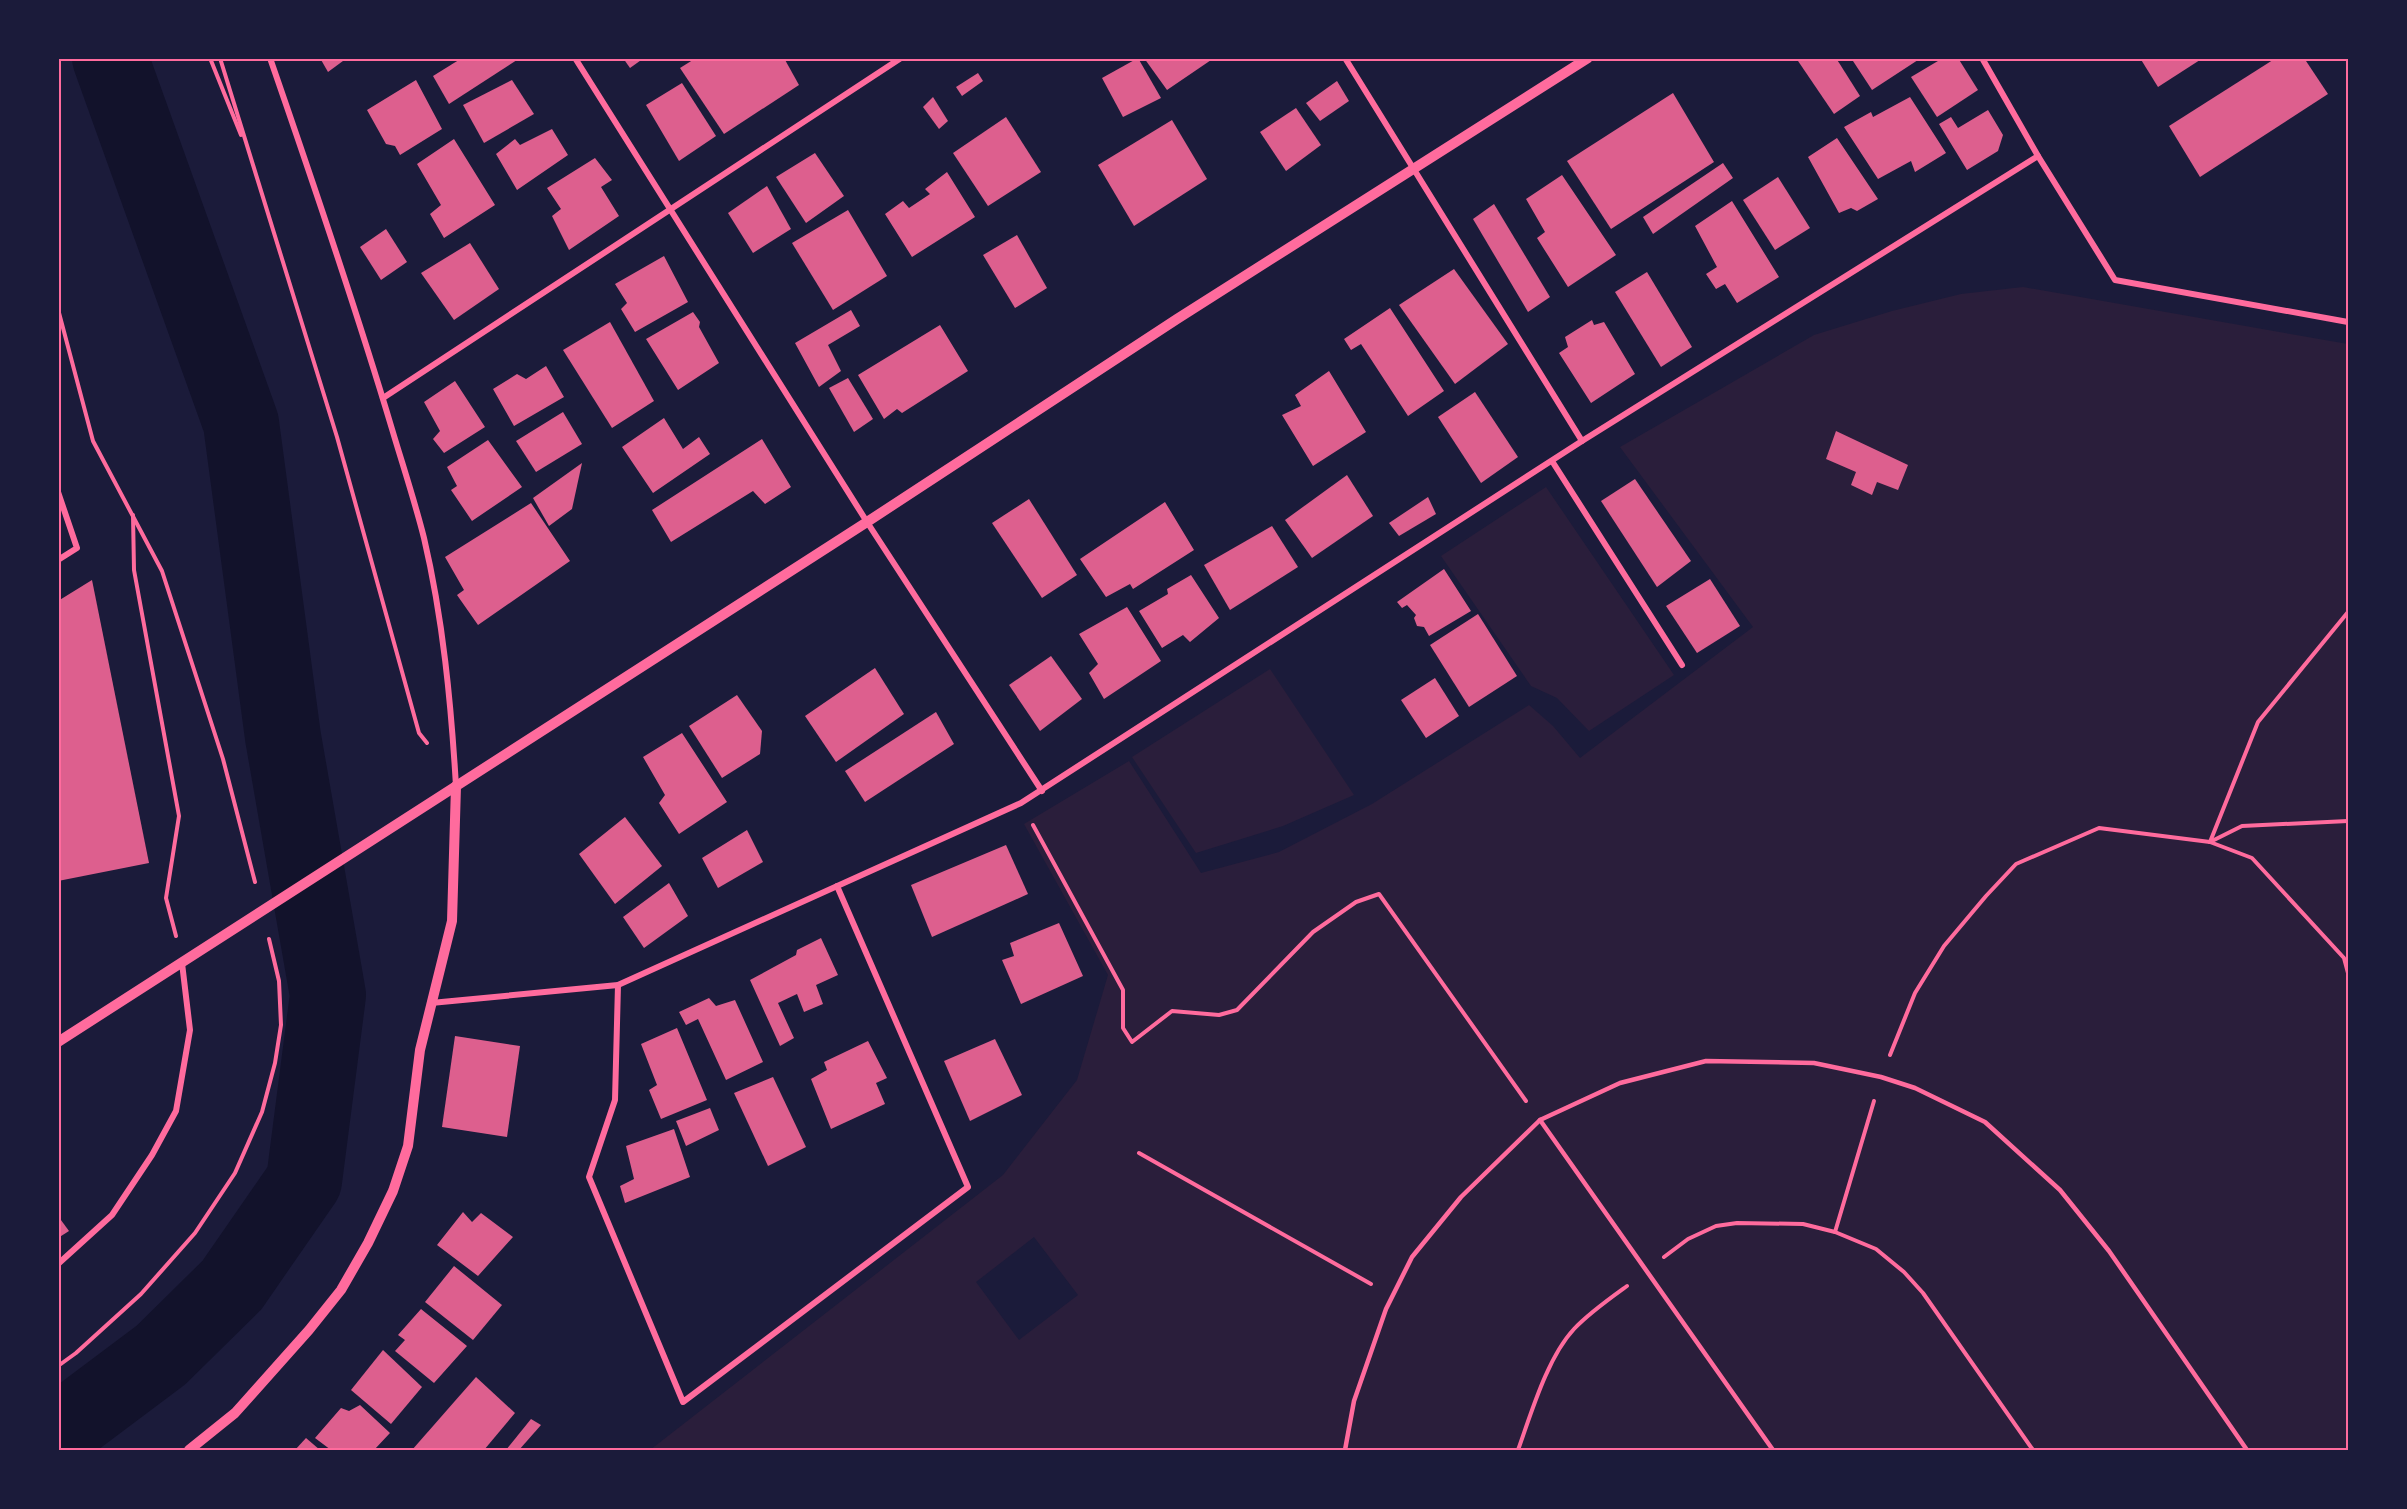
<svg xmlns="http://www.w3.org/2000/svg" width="2407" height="1509" viewBox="0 0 2407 1509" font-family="Rubik,sans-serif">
<rect width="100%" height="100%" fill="#1b1b3a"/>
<g fill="#2a1e3b" fill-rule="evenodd">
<path d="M 2023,287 L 2348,344 L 2348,1450 L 650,1450 L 1003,1175 L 1077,1080 L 1108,975 L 1024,824 L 1129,761 L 1201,873 L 1279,852 L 1372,804 L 1529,705 L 1553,726 L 1580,758 L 1753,627 L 1620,447 L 1814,335 L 1892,311 L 1961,294 ZM 1034,1237 L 1078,1295 L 1019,1340 L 976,1282 Z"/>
<polygon points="1546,487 1674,675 1589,731 1557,698 1531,686 1441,556"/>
<polygon points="1270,669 1354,795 1283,826 1196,853 1132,757"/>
</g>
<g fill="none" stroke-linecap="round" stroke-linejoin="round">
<polyline stroke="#12122b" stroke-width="76" points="58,1428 73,1421 161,1355 232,1285 304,1181 328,995 283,737 241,423 110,58"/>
</g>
<g fill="#dd5f8e">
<polygon points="320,58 347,58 328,72"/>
<polygon points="462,58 520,58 449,104 433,76"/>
<polygon points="623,58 644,58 630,68"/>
<polygon points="696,58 784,58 799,85 724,134 680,68"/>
<polygon points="1138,58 1161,98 1123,117 1102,78"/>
<polygon points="1144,58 1214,58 1167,90"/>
<polygon points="1796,58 1836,58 1860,96 1834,114"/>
<polygon points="1851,58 1921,58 1872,90"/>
<polygon points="1943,58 1958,58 1978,90 1937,117 1911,77"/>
<polygon points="2140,58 2203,58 2158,87"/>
<polygon points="2276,58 2304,58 2328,94 2200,177 2169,126"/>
<polygon points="978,73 983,81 962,96 956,87"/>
<polygon points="416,80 442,129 400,155 395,146 386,144 367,110"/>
<polygon points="512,80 534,114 484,143 463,105"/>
<polygon points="1337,81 1349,101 1320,121 1306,103"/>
<polygon points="682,83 716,136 679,161 646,105"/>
<polygon points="1673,93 1714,162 1611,229 1567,161"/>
<polygon points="933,97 948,121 939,129 923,107"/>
<polygon points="1910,97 1946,153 1915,172 1911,161 1878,179 1844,127 1871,112 1873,117"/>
<polygon points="1296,108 1321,145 1286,171 1260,132"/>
<polygon points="1988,110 2003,135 1998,151 1967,170 1939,124 1951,117 1958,128"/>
<polygon points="1006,117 1041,172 988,206 953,153"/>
<polygon points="1172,120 1207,179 1134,226 1098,165"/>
<polygon points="552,129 568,155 517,190 496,154 515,139 520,145"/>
<polygon points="1837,138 1878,199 1857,211 1851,208 1839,213 1808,157"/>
<polygon points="454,139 495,205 444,238 430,214 441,205 417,164"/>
<polygon points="815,153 844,196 806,223 776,177"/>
<polygon points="595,158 612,180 601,187 619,216 569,250 552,216 561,209 547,188"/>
<polygon points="1723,163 1733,178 1653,234 1643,217"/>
<polygon points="947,172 975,217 912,257 885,214 903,201 909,208 930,194 925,189"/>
<polygon points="1562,175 1616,255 1568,287 1537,238 1545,232 1526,199"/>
<polygon points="1778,177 1810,228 1775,250 1743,200"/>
<polygon points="767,186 791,229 753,253 728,213"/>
<polygon points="1732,201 1779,277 1737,303 1725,284 1716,289 1706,274 1717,267 1695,226"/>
<polygon points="1494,204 1550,297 1528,312 1473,219"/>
<polygon points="848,210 887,276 833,310 792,243"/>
<polygon points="386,229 407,262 381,280 360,247"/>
<polygon points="1017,235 1047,288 1015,308 983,255"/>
<polygon points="470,243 499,289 454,320 421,273"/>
<polygon points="664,256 688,302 635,332 621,309 627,303 615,284"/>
<polygon points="1454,269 1508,344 1455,384 1399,305"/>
<polygon points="1647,272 1692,347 1661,367 1615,292"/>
<polygon points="1390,308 1444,391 1408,416 1361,344 1351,350 1344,339"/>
<polygon points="851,310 860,326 828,345 841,371 819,387 795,343"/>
<polygon points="693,312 700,322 699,327 719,363 678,390 646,339"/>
<polygon points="1592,320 1594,325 1604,322 1635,374 1591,403 1559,353 1568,347 1565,337"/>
<polygon points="610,322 654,401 612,428 563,350"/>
<polygon points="940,325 968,371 902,413 897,409 884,419 858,375"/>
<polygon points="546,366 564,397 514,426 493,389 517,374 526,379"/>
<polygon points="1329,371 1366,432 1313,466 1282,415 1301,406 1295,395"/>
<polygon points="848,378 873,419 854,432 829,388"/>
<polygon points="455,381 485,427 444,453 433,439 440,431 424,402"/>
<polygon points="1475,392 1518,457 1481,483 1438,417"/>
<polygon points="563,412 582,444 536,472 516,441"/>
<polygon points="664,418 683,449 699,437 710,454 653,493 622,447"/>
<polygon points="1836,431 1908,465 1898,490 1877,482 1872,495 1851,485 1856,472 1826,459"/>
<polygon points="762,439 791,487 765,504 753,491 671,542 652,510"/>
<polygon points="488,440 522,487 472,521 451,490 457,486 447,467"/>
<polygon points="582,463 572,509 549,526 533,498"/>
<polygon points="1347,475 1373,516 1312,558 1285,520"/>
<polygon points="1635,479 1691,561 1657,587 1601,501"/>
<polygon points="1428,497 1436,514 1399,536 1389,523"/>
<polygon points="1029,499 1077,575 1042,598 992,523"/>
<polygon points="1165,502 1194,550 1133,589 1130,584 1106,597 1080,559"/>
<polygon points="531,503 570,561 478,625 457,595 464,590 445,557"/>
<polygon points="1272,526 1298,567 1230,610 1204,565"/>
<polygon points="1444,569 1471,611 1429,636 1424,627 1417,626 1414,618 1416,615 1407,605 1402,608 1397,602"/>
<polygon points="1191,575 1219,618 1190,642 1183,635 1162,648 1139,611 1168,594 1167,589"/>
<polygon points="1710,579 1740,626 1697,653 1666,606"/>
<polygon points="92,580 149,863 58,881 58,601"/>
<polygon points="1127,607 1161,661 1104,699 1089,673 1098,664 1079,634"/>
<polygon points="1478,614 1517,676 1469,707 1430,645"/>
<polygon points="1051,656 1082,699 1040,731 1009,685"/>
<polygon points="875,668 904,714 836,762 805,716"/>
<polygon points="1435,678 1459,716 1426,738 1401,700"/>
<polygon points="737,695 762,731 760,754 722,778 689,726"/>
<polygon points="936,712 954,744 865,802 845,771"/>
<polygon points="682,733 727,802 679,834 659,803 665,795 643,757"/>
<polygon points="625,817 662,866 615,904 579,854"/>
<polygon points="747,830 763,862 718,888 702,858"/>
<polygon points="1006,845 1028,894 932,937 911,885"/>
<polygon points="669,883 688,916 644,948 623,917"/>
<polygon points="1059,923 1083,976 1021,1004 1002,960 1014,956 1010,943"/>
<polygon points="821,938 838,975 816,985 823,1004 804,1012 797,994 778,1003 794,1038 780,1046 750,980 796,955 797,950"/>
<polygon points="709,998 716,1006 735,1000 763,1062 726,1080 698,1019 686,1025 679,1012"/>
<polygon points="677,1028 707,1100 661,1119 649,1090 657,1085 641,1044"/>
<polygon points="455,1036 520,1046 507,1137 442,1127"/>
<polygon points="995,1039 1022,1095 970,1121 944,1061"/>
<polygon points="868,1041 887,1078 876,1083 885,1104 831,1129 811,1079 827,1070 824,1062"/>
<polygon points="773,1077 806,1147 768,1166 734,1093"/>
<polygon points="710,1108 719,1130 686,1146 676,1121"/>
<polygon points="674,1129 690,1177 625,1203 620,1186 634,1179 626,1146"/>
<polygon points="463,1212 472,1222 481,1213 513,1237 478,1276 437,1245"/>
<polygon points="58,1216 69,1231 58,1238"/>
<polygon points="454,1266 502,1305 473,1340 425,1302"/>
<polygon points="421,1309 467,1346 434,1383 395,1351 405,1340 398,1335"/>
<polygon points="383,1350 422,1387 391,1424 351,1390"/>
<polygon points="476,1377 515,1413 484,1450 412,1450"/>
<polygon points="360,1405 390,1433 374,1450 331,1450 315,1438 341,1408 349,1411"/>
<polygon points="531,1419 541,1425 519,1450 506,1450"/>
<polygon points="306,1438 320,1450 295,1450"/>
</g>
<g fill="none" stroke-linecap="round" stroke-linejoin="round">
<g stroke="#ff6b9d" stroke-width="4">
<polyline points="210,58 241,135"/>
<polyline points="220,58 337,437 419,733 427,743"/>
<polyline points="58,309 93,441 162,571 223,759 255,882"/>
<polyline points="133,515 134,570 179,816 166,898 176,936"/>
<polyline points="1033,825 1123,990 1123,1028 1132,1042 1172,1011 1219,1015 1237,1010 1313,932 1356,902 1379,894 1526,1101"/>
<polyline points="2210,842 2258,722 2348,612"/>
<polyline points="2210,842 2242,826 2348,821"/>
<polyline points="1890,1055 1915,993 1944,946 1986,896 2016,864 2099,828 2210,842 2252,858 2344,958 2348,973"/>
<polyline points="1139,1153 1371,1284"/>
<polyline points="1835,1232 1874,1101"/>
<polyline points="1664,1257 1688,1239 1716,1226 1737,1223 1803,1224 1835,1232 1876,1249 1904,1272 1923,1293 2033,1450"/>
<polyline points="58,1366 76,1353 141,1294 195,1233 235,1173 262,1112 275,1063 281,1025 279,981 269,939"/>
<path d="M 1518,1450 C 1531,1414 1547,1358 1574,1329 C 1589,1313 1609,1299 1627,1286"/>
</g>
<g stroke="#ff6b9d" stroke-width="4.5">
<polyline points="1540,1120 1773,1450"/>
<polyline points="1345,1450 1354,1401 1386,1309 1412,1257 1461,1197 1540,1120 1620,1083 1706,1061 1814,1063 1881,1077 1915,1088 1985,1122 2060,1190 2109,1251 2247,1450"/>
</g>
<g stroke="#ff6b9d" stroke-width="6">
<path d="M 270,58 C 313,182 355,305 392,429 C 403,466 415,502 424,538 C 443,619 451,703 456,786"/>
<polyline points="575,58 867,522 1042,791"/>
<polyline points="1345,58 1582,441"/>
<polyline points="1982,58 2038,156 2115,280 2348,322"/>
<polyline points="383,398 901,58"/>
<polyline points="1552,461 1682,665"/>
<polyline points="58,492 77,548 58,560"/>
<polyline points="618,985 615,1100 589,1177 683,1402 968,1187 837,886"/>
<polyline points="431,1003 618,985 1021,803 1582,441 2038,156"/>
<polyline points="58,1264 112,1215 152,1155 176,1111 190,1030 182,963"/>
</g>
<g stroke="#ff6b9d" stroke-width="10">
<polyline points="58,1042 867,522 1177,319 1588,58"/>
<polyline points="189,1450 235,1413 309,1330 341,1290 368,1243 393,1191 408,1146 420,1050 452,921 456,786"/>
</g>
</g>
<rect width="2407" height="1509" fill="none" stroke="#1b1b3a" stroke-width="120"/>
<rect x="60" y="60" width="2287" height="1389" fill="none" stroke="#ff6b9d" stroke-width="2"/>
</svg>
